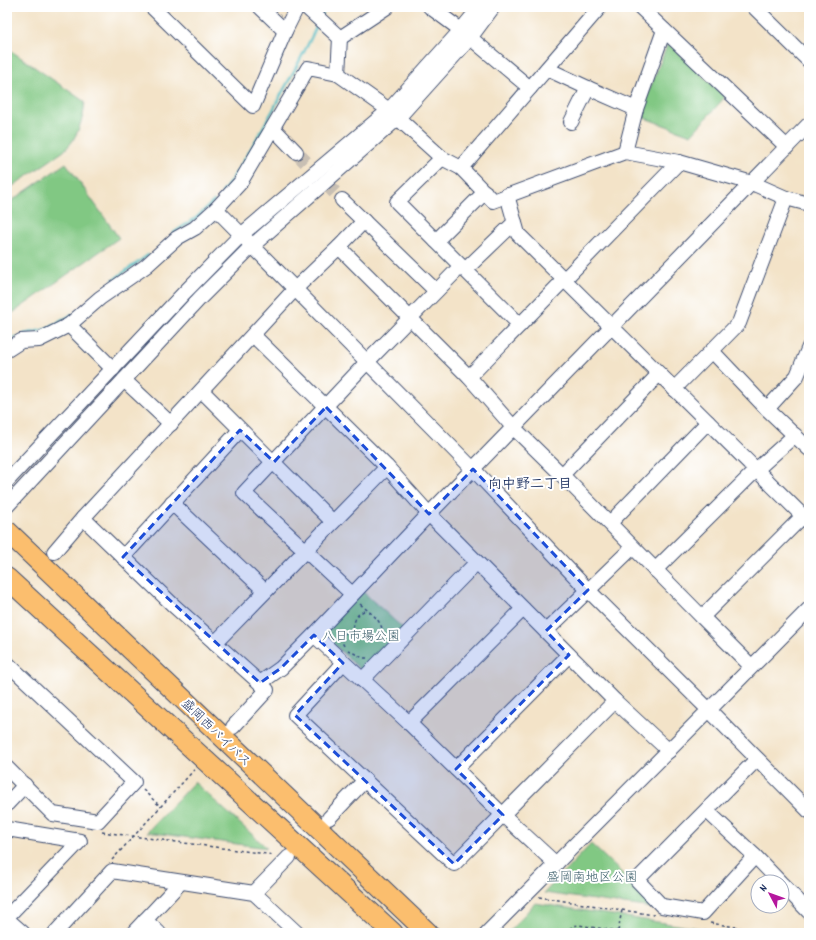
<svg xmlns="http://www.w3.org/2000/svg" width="816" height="940" viewBox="0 0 816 940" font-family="Dekko,'Klee One',sans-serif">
<rect width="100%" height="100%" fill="#fff"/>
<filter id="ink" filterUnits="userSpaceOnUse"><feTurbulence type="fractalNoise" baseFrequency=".025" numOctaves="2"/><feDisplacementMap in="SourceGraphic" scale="8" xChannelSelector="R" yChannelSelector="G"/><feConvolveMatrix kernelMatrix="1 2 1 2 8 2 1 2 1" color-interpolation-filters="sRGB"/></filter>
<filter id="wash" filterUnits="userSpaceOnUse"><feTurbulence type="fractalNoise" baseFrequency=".012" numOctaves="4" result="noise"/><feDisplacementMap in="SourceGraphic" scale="16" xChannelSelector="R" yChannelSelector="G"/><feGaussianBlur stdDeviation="0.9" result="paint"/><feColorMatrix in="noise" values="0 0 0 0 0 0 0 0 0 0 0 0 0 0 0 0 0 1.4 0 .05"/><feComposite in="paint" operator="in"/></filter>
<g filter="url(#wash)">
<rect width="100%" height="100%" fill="#f3e3c8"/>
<g fill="#81c883" stroke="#4e7c70">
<polygon points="668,43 725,97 691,135 639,116"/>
<polygon points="7,48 85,102 83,116 78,131 72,142 64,151 7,190"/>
<polygon points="66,163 119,238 7,317 7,204"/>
<polygon points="362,591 406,631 365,674 322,633"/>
<polygon points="194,782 267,848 147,832"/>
<polygon points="591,844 660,909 544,893"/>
<polygon points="535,903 729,933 508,933"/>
</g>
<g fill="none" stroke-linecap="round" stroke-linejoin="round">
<g stroke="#4ab9c1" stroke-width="2.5">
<polyline points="322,15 325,7"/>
<path d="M 222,193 C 242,167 257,138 273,110 C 288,81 305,53 318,23"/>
<polyline points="173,233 196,218 214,201"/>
<polyline points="113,280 148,255"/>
<polyline points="24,334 47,329 71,315"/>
<polyline points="7,340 16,337"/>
</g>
</g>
</g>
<g filter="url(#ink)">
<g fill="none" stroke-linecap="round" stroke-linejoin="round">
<polyline stroke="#c8bfb3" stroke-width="14" stroke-dasharray="14 7" stroke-linecap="butt" points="296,152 342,200"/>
<g stroke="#3b4a6e" stroke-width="16">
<g id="minor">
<polyline points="152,7 253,106 285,31 297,7"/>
<polyline points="260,7 285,31"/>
<polyline points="306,7 340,38 387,7"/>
<polyline points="430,7 461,30 530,88"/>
<polyline points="640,7 787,147"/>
<polyline points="754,7 809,61"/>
<polyline points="547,69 588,88 636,109"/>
<polyline points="338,74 340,38"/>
<polyline points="571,122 588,88"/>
<polyline points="273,128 296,152"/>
<polyline points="625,152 636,109 664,30"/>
<polyline points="442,158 397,202 520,325"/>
<polyline points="461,168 600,7"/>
<polyline points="507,195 518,234 809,522"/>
<polyline points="342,200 436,291"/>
<polyline points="216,209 473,469 588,590 709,710 487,933"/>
<polyline points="436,241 485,192"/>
<polyline points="339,247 364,221"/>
<polyline points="465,270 515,222"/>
<polyline points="69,325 113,369"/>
<polyline points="253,335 387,467 429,514 615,701 454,864 295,715 343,663"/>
<polyline points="7,350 21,341 39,340 69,325 100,298 146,266 177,238 195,228 216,209 240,183 308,68 338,74 389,110 442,158 461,168 493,201 625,152 679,162 752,183 786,198 809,204"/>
<polyline points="712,351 767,409 809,449"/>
<polyline points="659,374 562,475 702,617 803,516"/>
<polyline points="469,377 679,162"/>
<polyline points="124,380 171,424"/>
<polyline points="674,389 739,323 786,198"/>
<polyline points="202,391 333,522"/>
<polyline points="767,409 797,376 809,347"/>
<polyline points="562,475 514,428 469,377 339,247 295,289 83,518 173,605 260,683 281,668 314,635 429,514 809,124"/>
<polyline points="7,481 184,293 241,235 389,110 461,30 480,7"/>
<polyline points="172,503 265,591"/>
<polyline points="7,506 200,298 252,246 398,118 470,38 493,7"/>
<polyline points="610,523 708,422"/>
<polyline points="54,552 83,518"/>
<polyline points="123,557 240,430"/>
<polyline points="655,570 756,470 795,435"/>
<polyline points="352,594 244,493 367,362 461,266"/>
<polyline points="809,609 709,710 809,811"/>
<polyline points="702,617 751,666"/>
<polyline points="546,631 632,548"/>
<polyline points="314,635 409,723 503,815 556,864"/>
<polyline points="215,643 387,467"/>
<polyline points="7,663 134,782 98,821 53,814 7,768"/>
<polyline points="362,680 477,562"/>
<polyline points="615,701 669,751"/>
<polyline points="409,723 523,609"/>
<polyline points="233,727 267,690 260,683"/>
<polyline points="456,769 569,655"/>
<polyline points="7,804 25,785"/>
<polyline points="707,811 755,856 703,913 662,906 637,880 757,759"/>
<polyline points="329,818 365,780"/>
<polyline points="7,829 80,841 7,917"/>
<polyline points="755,856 780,882"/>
<polyline points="782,884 809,912"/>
<polyline points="254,893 289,857"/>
<polyline points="7,919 23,933"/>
<polyline points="145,920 159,933"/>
<polyline points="55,933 112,871 254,893 297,933"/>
<polyline points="133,933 181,882"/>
</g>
</g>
<g stroke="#3b4a6e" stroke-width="22">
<g id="highway">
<polyline points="7,531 428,933"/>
<polyline points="7,578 393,933"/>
</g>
</g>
<g stroke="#3b4a6e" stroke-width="1.5" stroke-dasharray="3 3" stroke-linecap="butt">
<path d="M 360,604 C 375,617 383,620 384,641"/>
<path d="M 344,646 L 342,642 L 344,634 L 353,628 C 355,618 357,613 367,610"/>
<polyline points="348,650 363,658 367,658"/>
<polyline points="143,790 161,807"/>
<polyline points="102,832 274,855"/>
<polyline points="112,860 194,770 195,771"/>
<polyline points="539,897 654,915"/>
<polyline points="710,923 775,933"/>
<polyline points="618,931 622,910"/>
<polyline points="565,933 573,926 578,925 630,933"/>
<polyline points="734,933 735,927"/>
</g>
<use href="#minor" stroke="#fff" stroke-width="14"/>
<use href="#highway" stroke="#fbbe6e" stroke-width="20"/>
</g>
</g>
<path fill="#1d4ed8" fill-opacity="0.2" stroke="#1d4ed8" stroke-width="3" stroke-dasharray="8 5" stroke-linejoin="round" d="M 326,407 L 429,514 L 473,469 L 588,590 L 546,631 L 569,655 L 456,769 L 503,815 L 454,864 L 295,715 L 343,663 L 314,635 L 281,668 L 260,683 L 123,557 L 240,430 L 274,462 Z"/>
<g text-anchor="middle" stroke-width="4" stroke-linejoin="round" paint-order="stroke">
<g font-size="13" fill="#3a5d69" stroke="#fff">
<text x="361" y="640">八日市場公園</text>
<text x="592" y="881">盛岡南地区公園</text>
</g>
<g font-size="13" fill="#1b2f5e" stroke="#fff">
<text transform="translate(217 732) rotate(44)" y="5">盛岡西バイパス</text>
</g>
<g font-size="14" font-weight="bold" fill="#1b2f5e" stroke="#fff">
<text x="530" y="488">向中野二丁目</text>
</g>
</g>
<rect width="816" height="940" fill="none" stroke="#fff" stroke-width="24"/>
<g transform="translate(770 894) rotate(311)"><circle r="19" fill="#ffffff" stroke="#a4acbf"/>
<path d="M0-3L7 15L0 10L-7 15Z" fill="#b5179e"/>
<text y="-6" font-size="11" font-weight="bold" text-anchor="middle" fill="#1b2f5e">N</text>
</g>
</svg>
